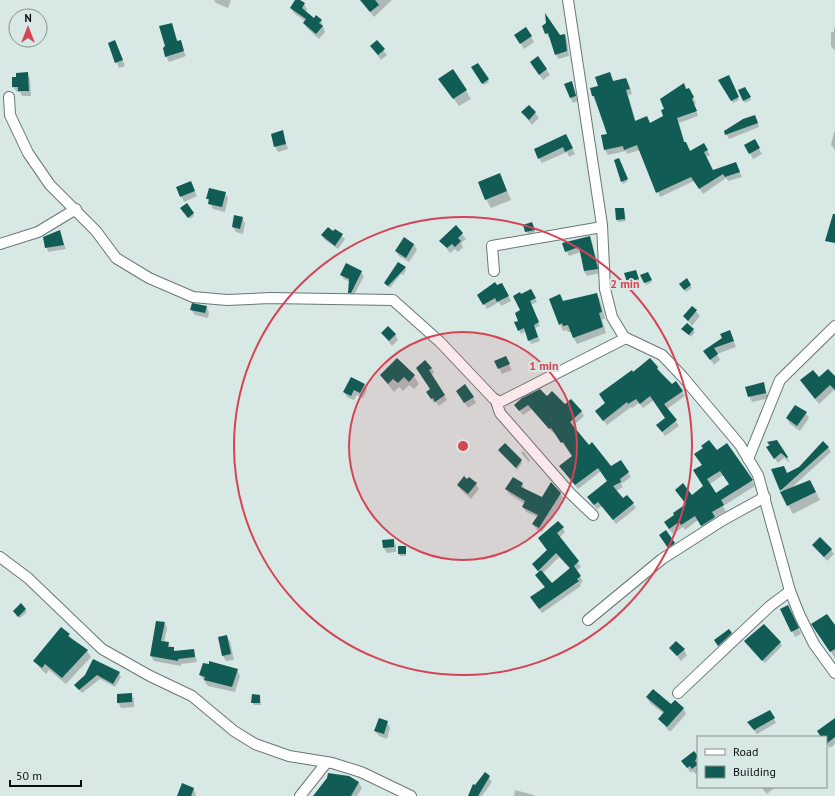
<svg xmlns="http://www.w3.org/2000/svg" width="835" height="796" viewBox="0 0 835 796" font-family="'PT Sans',sans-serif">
<rect width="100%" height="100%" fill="#d8e8e5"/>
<g fill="#0003" fill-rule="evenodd">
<polygon points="214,0 231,0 228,8 216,3"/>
<polygon points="296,0 304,4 307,9 306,12 314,19 316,17 321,21 325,32 319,39 307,28 304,23 305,21 294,13 291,8"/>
<polygon points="364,0 392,0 374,17 362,2"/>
<polygon points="171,24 178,42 180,42 186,56 169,62 166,56 167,47"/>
<polygon points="543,26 559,36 565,35 567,40 569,56 558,59 550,37 549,38"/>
<polygon points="834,27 835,27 835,51 831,46 831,32 834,32"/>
<polygon points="526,28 534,42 524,49 515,35"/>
<polygon points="115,41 125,66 119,68 109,44"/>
<polygon points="377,42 387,55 381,60 371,46"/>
<polygon points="538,57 550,75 543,80 534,67"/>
<polygon points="472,67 488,80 489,82 484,85"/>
<polygon points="27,73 30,79 31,96 22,96 20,92 17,92 13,87 13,78"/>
<polygon points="610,73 614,82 626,79 629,84 632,94 628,95 636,122 650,124 664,117 686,90 691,94 696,103 694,104 698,116 679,123 685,143 690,152 704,145 710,155 706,157 713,171 736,163 742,177 728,181 726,178 703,194 694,181 660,197 640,150 627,154 626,151 608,155 605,150 602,136 608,134 593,96"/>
<polygon points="728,77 739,100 733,103 720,80"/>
<polygon points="439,79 466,91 471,99 459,106"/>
<polygon points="572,82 578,101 573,103 570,97"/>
<polygon points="745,88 751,100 745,103 739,91"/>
<polygon points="529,106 539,118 532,125 522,112"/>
<polygon points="757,120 759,127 729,139 725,132"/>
<polygon points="282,132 288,149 278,152 275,146"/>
<polygon points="834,132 835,132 835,150 831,145"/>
<polygon points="569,141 575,154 569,157 567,152 542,163 539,158"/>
<polygon points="754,141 762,154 753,159 746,145"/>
<polygon points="620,162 628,181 623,184 622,181"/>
<polygon points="500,174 511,200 491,208 486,199"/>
<polygon points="193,188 197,196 184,202 181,196"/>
<polygon points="225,193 228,198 225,212 213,209 207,198"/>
<polygon points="624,209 626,221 618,222 617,219"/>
<polygon points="183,210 193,213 194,216 190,219"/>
<polygon points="242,218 245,223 243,234 236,232 233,227"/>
<polygon points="524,226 533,226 535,232 528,234"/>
<polygon points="456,227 466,239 461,243 463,247 458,252 455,249 450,253 441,241"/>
<polygon points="335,230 345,239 338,249 325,240 322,235 333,233"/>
<polygon points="59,231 66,249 48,252 44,237"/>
<polygon points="590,237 592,242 600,273 587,276 584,271 581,252 569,256 563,244"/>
<polygon points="414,244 417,250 409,262 399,256 396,251"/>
<polygon points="405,268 406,270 403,275 401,274 390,288 386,285 385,283"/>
<polygon points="635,271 641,284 631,287 626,274"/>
<polygon points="361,272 364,276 353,297 351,297 349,293 350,282 344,279 341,275"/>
<polygon points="648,273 652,282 646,285 642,276"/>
<polygon points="686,280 692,288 686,292 680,284"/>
<polygon points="502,284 511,301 501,306 499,302 487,309 479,295"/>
<polygon points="531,290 537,302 531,305 540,326 535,328 540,341 531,344 526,331 521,334 519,330 522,311 521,296"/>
<polygon points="596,294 600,300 605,319 602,319 606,333 577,344 571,332 568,332 566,330 563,331 560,324 563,302"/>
<polygon points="206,306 209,312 208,318 195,315 191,309"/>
<polygon points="692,307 700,316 692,326 684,316"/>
<polygon points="687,324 695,332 691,337 682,329"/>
<polygon points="730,331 736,347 717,354 720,360 714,365 705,351 723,339"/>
<polygon points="382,333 395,334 398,340 392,346"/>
<polygon points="505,357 512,370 502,374 496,362"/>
<polygon points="650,359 672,386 682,391 685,396 667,409 679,426 665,436 661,430 666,419 654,400 643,408 639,403 632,408 631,407 607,425 600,416 606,404 633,374"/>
<polygon points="432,368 434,373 431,375 447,400 439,406 436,402 434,403 427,392 431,389 420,373"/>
<polygon points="381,376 414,376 419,384 414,389 409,385 403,391 399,387 394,392"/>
<polygon points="819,378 835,378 835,391 834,390 819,404 801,381"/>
<polygon points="763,384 769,398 752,402 746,388"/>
<polygon points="364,385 367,390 363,398 357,395 354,400 347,397 344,392"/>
<polygon points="460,396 473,397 476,403 468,408"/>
<polygon points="547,398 581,411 584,416 572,427 611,468 620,461 631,477 621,484 623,487 616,491 623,500 633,504 636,508 616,524 602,506 597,509 591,502 608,481 601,471 578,489 563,470 573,457 554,432 553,433 532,409 523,415 515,405"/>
<polygon points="806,413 809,418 800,431 790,424 787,418"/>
<polygon points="768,443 787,457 790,463 784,458 778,463 771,453"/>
<polygon points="828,447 831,452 789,490 810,481 820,500 793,514 781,493 783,492 773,470 787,475"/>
<polygon points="499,451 521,461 522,463 517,470"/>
<polygon points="523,451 530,460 529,462 521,453"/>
<path d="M 717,451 L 741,466 L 743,465 L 755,486 L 723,506 L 726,511 L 714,518 L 717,523 L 705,531 L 698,520 L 685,530 L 683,527 L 673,534 L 668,528 L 686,505 L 676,490 L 692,496 L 705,487 L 703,466 ZM 723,475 L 730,485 L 716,494 L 710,484 Z"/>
<polygon points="476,484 479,489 471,499 461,490 458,485"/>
<polygon points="522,484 525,489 543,498 560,493 563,498 542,532 536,529 533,524 538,517 526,512 523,507 525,504 509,494 506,489"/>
<path d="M 563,528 L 565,532 L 559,538 L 581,567 L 576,571 L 583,581 L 580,584 L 581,586 L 542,613 L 534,602 L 545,588 L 536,575 L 539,573 L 533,565 L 548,551 L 542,543 ZM 559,557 L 570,569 L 552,585 L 543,573 Z"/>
<polygon points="393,540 396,545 396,552 387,553 384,548"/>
<polygon points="663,540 674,544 677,549 671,552"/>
<polygon points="813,545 831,549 834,554 827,561"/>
<polygon points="405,547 406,556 400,556 399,554"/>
<polygon points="21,605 27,612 20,618 15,613"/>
<polygon points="791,612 801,634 795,637 792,631"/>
<polygon points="165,623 167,628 164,643 168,643 176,652 194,650 197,662 181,664 181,666 154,661 151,656"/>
<polygon points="835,627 835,658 817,631"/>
<polygon points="731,634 734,639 722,650 715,640"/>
<polygon points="69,635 72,640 87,651 91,657 66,684 49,670 46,674 39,667 35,661"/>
<polygon points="226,636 230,641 234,660 226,661 223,656 219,638"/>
<polygon points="745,642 780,642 782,646 765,663"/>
<polygon points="670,648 684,650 687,655 681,661"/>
<polygon points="203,664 237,670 240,676 235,692 208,686 200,675"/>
<polygon points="119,673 121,677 115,687 100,679 82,693 75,685 86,676"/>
<polygon points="131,694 134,699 134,707 121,708 118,702"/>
<polygon points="260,696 261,705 254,705 252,702"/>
<polygon points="647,698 683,708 686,714 670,732 659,719 664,714 650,703"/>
<polygon points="770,711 776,723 757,734 748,723"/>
<polygon points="387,722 390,728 387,739 379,736 375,731"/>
<polygon points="835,724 835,744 830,748 826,743 826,737"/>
<polygon points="692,754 698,763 698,772 695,774 693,771 691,773 686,766"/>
<polygon points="485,773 492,782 482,796 469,796"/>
<polygon points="349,777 359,783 362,788 357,796 352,796 347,793 345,796 316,796"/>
<polygon points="182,785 194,789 196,796 178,796"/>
<polygon points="761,787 773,787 774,788 767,794"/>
<polygon points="515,790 534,795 534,796 514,796"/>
</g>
<g fill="#115c54" fill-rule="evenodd">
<polygon points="295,0 300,0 305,3 302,8 314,18 316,15 322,20 319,23 323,26 316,34 303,23 306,19 290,8"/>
<polygon points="360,0 375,0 379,5 370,12"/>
<polygon points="545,13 560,35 565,34 567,51 555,55 548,33 545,34 542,26 546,23"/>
<polygon points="172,23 177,41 181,40 184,51 165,57 163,48 165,46 159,26"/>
<polygon points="526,27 532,36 520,44 514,35"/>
<polygon points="115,40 123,60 115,63 108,43"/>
<polygon points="377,40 385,49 378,55 370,46"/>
<polygon points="538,56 547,69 539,75 530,62"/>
<polygon points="478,63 489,79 482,84 471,67"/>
<polygon points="453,69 467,90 453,99 438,79"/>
<polygon points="28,72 29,91 18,91 18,87 12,87 12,77 16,77 16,73"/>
<polygon points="610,72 613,81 626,78 630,89 626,90 635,121 647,116 650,123 663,116 661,110 664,109 660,99 684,83 686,89 689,88 694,97 692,99 697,111 677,118 684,142 686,142 690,151 704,143 708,150 704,152 713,170 736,162 740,172 725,177 723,174 699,189 691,177 656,193 637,145 624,150 623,146 604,150 601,135 607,134 594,96 592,96 590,88 598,86 595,77"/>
<polygon points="729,75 739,97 731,101 718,80"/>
<polygon points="572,81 576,96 570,98 564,84"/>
<polygon points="745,87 751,97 743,101 738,90"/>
<polygon points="529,105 536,112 529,120 521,112"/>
<polygon points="755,115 758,123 725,135 724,131 743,119"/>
<polygon points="283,130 286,144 274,147 271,134"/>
<polygon points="566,134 573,148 565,152 563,147 538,159 534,149"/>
<polygon points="755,139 760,148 749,154 744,145"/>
<polygon points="619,158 628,179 621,182 614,160"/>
<polygon points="500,173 507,191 485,200 478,182"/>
<polygon points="191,181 195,191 180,197 176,187"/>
<polygon points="209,188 226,192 222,207 208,204 209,199 206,199"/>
<polygon points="187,203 194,213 188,218 180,208"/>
<polygon points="615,208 624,208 625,219 616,220"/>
<polygon points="833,214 835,214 835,243 825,241"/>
<polygon points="234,215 243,217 240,229 232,227"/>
<polygon points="532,222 535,230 525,232 523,225"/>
<polygon points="456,225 463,233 458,238 461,241 455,247 452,244 447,248 439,241"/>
<polygon points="328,227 333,231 335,229 343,234 335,246 321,235"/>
<polygon points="60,230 64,245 45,248 43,237"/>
<polygon points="590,236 598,269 584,271 579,247 565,252 562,243"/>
<polygon points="404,237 414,244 406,258 395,251"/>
<polygon points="398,262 406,267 388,286 384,283"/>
<polygon points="346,263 362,271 351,293 348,293 349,279 340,275"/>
<polygon points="636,270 639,279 627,282 624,273"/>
<polygon points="648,272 652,280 644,283 640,275"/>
<polygon points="687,278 691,285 684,290 679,284"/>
<polygon points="495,282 497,285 502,283 509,296 497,302 495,298 483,305 477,295"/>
<polygon points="531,289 536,298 530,301 539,322 534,325 538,337 528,341 524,328 518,331 514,322 518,321 515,313 520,310 513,296 520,292 521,294"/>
<polygon points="597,293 602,312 599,313 603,327 573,338 568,325 563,326 562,323 559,325 549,299 560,294 563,301"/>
<polygon points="192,303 207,306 205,313 190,310"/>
<polygon points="692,306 697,310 688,321 683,316"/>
<polygon points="687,323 694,329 689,335 681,329"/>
<polygon points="388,326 396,334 389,341 381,333"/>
<polygon points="730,330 734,341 714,348 718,354 710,360 703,351 722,338 720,334"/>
<polygon points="506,356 510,364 498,369 494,361"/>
<polygon points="397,358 415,375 409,382 404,377 398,383 393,379 388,384 380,375"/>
<polygon points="650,358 658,367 657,369 672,384 676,381 683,391 664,404 677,420 662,432 656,425 665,418 650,396 640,404 636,399 628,404 627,402 603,421 595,411 605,403 599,394 632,370 633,372"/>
<polygon points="425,360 432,368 429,370 445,395 435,402 433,398 431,399 426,392 430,389 416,368"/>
<polygon points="828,369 835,376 835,390 830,385 815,399 800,380 813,370 819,377"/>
<polygon points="351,377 365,384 360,393 354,390 351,396 343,392"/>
<polygon points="764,382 766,393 748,397 745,387"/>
<polygon points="465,384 474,397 464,403 456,391"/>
<polygon points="540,389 547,396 552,391 565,404 571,399 582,411 570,422 589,445 592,442 611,466 621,460 629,472 620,479 621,482 613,486 623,498 627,495 634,503 613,520 598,502 594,505 587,497 607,481 598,468 575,485 559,466 572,456 563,442 561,443 551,428 549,429 528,405 519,411 514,405 522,398"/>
<polygon points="795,405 807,412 797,426 786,418"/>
<path d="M 709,440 L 717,450 L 727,443 L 753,480 L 721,500 L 724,505 L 712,512 L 715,517 L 701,526 L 695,516 L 681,525 L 679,522 L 669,529 L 664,522 L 674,515 L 673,513 L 686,504 L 675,490 L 683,483 L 692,495 L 703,486 L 693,470 L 702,465 L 694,454 L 703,448 L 701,446 ZM 720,471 L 729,484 L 716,493 L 707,479 Z"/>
<polygon points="777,440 788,457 787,458 781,453 774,459 766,447 770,445 767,442"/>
<polygon points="823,441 829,447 780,491 771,469 784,466 787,473 799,467"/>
<polygon points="505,443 522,460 516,468 498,450"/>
<polygon points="464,476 467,479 469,477 477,483 468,494 457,485"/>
<polygon points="513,477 523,483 521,487 542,497 551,482 561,493 539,528 532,524 538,515 522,507 525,501 505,489"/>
<polygon points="810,480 816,492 787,506 780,492"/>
<polygon points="558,521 564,527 557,533 579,561 574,566 581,576 577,579 579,581 539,609 530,597 545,587 535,575 541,570 552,583 570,568 556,553 538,571 532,564 547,550 538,538"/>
<polygon points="666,530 675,543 668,548 659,535"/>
<polygon points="820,537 832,549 824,557 812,545"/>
<polygon points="394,539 394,547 383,548 382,540"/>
<rect x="398" y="546" width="8" height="8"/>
<polygon points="21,603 26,609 18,617 13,611"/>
<polygon points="788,605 799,628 791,632 780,609"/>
<polygon points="827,614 835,625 835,649 830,652 811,624"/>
<polygon points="156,621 165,622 161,641 169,642 168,647 174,647 174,651 194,649 195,657 178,659 178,661 150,656"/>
<polygon points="764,624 781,642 762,661 744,641"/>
<polygon points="61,627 70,634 68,636 88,650 62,678 45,664 42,668 33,661"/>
<polygon points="729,629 732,633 718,646 714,640"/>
<polygon points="227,635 231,654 222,656 218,637"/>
<polygon points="676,641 685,649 677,656 669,648"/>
<polygon points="93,659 120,672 113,684 97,675 79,690 74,685 85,675"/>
<polygon points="209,661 238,669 232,687 204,680 205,677 199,675 203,663 209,664"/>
<polygon points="653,689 671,704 675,700 684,708 667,727 658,719 664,712 646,697"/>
<polygon points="132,693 132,702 117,703 117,694"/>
<polygon points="252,694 260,695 260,703 251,703"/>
<polygon points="770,710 775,718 754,730 747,722"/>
<polygon points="379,718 388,721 384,734 374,731"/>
<polygon points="835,718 835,737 826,744 826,737 821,737 817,731"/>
<polygon points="694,751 698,756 695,761 698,764 692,769 690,766 687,768 681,761"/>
<polygon points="485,772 490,776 478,796 468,796 473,784 475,785"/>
<polygon points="328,773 349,776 359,782 351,796 313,796 327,778"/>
<polygon points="182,783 194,788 191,796 177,796"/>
</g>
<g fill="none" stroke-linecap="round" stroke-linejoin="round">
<g stroke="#697775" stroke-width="12">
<g id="minor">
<polyline points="568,0 602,225 605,289 612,317 624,337 662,355 682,376 740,445 758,475 790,591 800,616 814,644 835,673"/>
<polyline points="9,97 10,115 28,153 50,185 96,231 116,258 149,278 193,297 227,300 270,298 393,300 440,342 493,398 500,402 626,338"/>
<polyline points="0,244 38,232 76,209"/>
<polyline points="494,271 492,246 602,227"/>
<polyline points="496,401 500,413 570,493 593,515"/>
<polyline points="748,459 780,380 835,326"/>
<polyline points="0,557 28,578 102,649 150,676 192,696 234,731 255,744 289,756 332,763 361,772 411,796"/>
<polyline points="588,620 662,559 723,520 765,497"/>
<polyline points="678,693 770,606 790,591"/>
<polyline points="300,796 327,762"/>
</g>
</g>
<use href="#minor" stroke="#fff" stroke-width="10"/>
</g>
<circle cx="463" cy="446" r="114" fill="#d54455" fill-opacity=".12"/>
<g fill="none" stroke="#d54455" stroke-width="2">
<circle cx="463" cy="446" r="114"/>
<circle cx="463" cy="446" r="229"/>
</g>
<circle cx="463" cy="446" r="6" fill="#d54455" stroke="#d8e8e5" stroke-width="2"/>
<g font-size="12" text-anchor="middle" font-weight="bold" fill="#d54455" stroke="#d8e8e5" stroke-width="4" stroke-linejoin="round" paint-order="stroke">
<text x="625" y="288">2 min</text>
<text x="544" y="370">1 min</text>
</g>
<rect x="697" y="736" width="130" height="52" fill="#d8e8e5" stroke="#85918f"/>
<rect x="705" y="749" width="20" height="6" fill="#ffffff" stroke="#85918f"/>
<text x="733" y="756" font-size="12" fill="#090f0e">Road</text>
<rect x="705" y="766" width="20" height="12" fill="#115c54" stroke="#85918f"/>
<text x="733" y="776" font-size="12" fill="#090f0e">Building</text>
<g transform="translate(28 28)"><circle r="19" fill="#d8e8e5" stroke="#85918f"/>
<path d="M0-3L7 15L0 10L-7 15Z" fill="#d54455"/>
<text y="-6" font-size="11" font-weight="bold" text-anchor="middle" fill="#090f0e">N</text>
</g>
<path d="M10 780v6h71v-6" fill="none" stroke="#090f0e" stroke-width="2"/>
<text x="16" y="780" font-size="12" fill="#090f0e" stroke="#d8e8e5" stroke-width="3" paint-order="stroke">50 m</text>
</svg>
